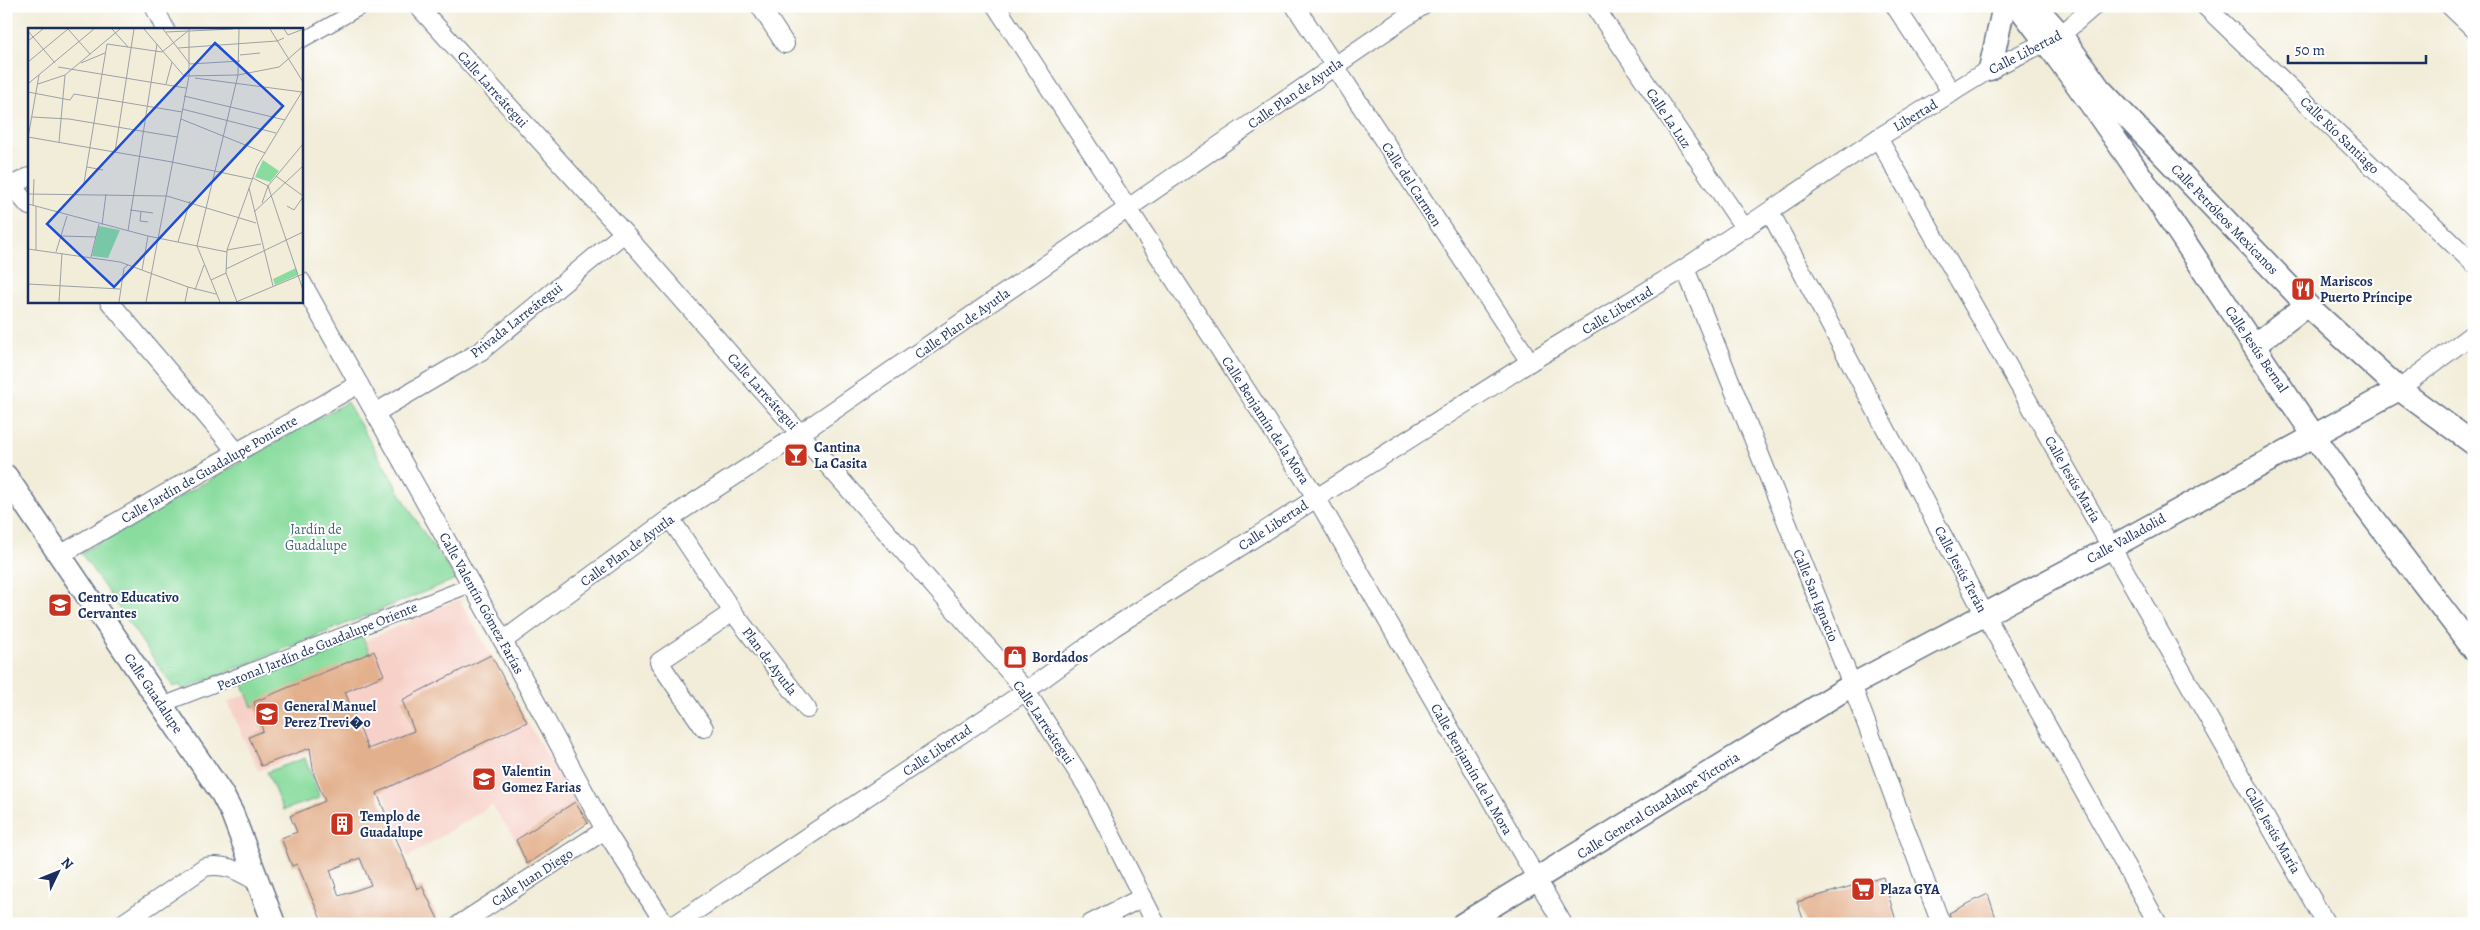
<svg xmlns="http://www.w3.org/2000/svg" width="2480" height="930" viewBox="0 0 2480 930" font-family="Alegreya,serif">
<rect width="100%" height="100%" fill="#fff"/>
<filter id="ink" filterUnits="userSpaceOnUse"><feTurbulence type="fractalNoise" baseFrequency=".02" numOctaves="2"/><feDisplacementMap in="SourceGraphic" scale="10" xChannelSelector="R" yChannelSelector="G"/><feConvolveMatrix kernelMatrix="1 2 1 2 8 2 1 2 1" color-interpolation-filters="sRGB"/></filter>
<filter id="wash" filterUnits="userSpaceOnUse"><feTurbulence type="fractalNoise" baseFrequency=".0096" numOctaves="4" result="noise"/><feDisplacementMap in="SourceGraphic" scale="20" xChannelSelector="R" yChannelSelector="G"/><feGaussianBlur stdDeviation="1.12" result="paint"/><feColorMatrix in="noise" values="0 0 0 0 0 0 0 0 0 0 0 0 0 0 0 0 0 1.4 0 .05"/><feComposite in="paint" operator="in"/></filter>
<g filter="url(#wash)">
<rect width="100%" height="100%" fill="#f2edd9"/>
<g fill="#f7d1c8">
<polygon points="459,599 491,655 402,700 414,731 356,753 349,736 258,771 228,702"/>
<polygon points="527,722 575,802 516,840 492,805 408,857 382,790"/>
</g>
<g fill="#89dc9e" stroke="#52867e">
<polygon points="347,402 420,527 456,579 183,690 180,685 173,687 81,553"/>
<polygon points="360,631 370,654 252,707 242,682"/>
<polygon points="305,758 320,798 283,810 267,772"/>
</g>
<g id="blocks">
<g fill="#e3b08d" fill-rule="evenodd">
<path d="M 374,651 L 384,675 L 345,692 L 368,749 L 414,731 L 402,700 L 491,655 L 527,722 L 377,793 L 417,889 L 422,886 L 438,919 L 430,924 L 323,924 L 297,864 L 292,866 L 281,838 L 297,832 L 290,816 L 325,801 L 314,775 L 310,748 L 261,766 L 249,737 L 263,731 L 254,702 ZM 360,858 L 371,885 L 339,896 L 330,870 Z"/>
<polygon points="575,802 588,823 527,864 516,840"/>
<polygon points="1883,877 1897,924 1805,924 1797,902"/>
<polygon points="1988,894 1998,924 1953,924 1949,913"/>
</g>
</g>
</g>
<g filter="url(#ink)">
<use href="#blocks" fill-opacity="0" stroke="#667289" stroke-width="1"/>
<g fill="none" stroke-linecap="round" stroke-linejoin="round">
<g stroke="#667289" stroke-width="16">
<g id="pedestrian">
<polyline points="301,41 363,6"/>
<polyline points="162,705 471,585"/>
</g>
</g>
<g stroke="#667289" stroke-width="20">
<g id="minor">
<polyline points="154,6 165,29"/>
<polyline points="418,6 624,233 1026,691 1087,787 1156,924"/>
<polyline points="760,6 785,44"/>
<polyline points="996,6 1316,497 1563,924"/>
<polyline points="1295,6 1530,362"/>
<polyline points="1594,6 1745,229"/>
<polyline points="1895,6 1952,93"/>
<polyline points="2205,6 2474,264"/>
<polyline points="2450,6 2474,29"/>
<polyline points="1878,138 2326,924"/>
<polyline points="11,185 29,206"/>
<polyline points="6,188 29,177"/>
<polyline points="1770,212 1984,613 2158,924"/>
<polyline points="1685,268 1852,685 1941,924"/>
<polyline points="301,281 503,641 605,830 665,924"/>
<polyline points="109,301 237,452"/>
<polyline points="2399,389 2474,333"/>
<polyline points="375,413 481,351 624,233"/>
<polyline points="670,518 733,612 807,709"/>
<polyline points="60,555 237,452 359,384"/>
<polyline points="503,641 670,518 801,433 1422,6"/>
<polyline points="704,728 659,662 733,612"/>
<path d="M 122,924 L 205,867 C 226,863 238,871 256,881"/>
<polyline points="460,924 605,830"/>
<polyline points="676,924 1026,691 1114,627 1530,362 1685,268 1878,138 1990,69 2061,35 2094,6"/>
<polyline points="1090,924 1143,897"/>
</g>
</g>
<g stroke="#667289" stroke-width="25">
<g id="tertiary">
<path d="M 2018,6 C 2125,143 2215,291 2313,434 C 2363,508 2420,578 2474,650"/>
<polyline points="2037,8 2061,35 2099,88 2307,305 2399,389 2474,444"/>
<polyline points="1990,69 2004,6"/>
<polyline points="2255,345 2307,305"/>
<polyline points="6,476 222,794 232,813 274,924"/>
<polyline points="1463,924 1852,685 2112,547 2399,389"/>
</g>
</g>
<use href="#pedestrian" stroke="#fff" stroke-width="14"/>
<use href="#minor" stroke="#fff" stroke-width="18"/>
<use href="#tertiary" stroke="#fff" stroke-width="22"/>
</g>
</g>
<defs>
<g id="restaurant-square" transform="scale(1.25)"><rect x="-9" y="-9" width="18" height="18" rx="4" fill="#c8321e" stroke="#fff"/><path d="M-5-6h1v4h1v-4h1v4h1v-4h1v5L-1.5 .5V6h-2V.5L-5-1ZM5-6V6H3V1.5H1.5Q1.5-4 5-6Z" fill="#fff"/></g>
<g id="bar-square" transform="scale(1.25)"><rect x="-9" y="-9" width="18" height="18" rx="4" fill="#c8321e" stroke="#fff"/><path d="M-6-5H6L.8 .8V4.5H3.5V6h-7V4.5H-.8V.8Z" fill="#fff"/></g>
<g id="school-square" transform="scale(1.25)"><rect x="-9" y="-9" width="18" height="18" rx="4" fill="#c8321e" stroke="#fff"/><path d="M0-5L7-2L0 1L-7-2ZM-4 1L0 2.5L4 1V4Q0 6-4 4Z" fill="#fff"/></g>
<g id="shop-square" transform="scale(1.25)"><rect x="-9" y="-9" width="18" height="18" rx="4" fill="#c8321e" stroke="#fff"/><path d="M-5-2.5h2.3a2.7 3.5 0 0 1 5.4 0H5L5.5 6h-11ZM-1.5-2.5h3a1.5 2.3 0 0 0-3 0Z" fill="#fff"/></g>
<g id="building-square" transform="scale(1.25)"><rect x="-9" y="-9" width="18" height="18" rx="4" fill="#c8321e" stroke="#fff"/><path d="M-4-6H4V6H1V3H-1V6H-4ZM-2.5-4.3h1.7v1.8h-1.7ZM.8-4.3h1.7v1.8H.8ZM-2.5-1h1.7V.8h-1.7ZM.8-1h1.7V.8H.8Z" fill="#fff"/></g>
<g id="supermarket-square" transform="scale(1.25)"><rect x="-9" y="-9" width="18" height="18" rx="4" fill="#c8321e" stroke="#fff"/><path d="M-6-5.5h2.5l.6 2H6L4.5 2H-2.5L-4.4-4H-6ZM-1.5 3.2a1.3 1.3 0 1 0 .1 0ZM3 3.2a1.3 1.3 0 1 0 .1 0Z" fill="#fff"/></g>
</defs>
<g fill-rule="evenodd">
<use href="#restaurant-square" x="2303" y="289"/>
<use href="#bar-square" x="796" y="455"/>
<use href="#school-square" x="60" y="605"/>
<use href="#shop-square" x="1015" y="657"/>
<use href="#school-square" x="267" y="714"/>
<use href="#school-square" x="484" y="779"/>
<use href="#building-square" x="342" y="824"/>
<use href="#supermarket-square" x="1863" y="889"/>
</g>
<g text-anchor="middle" stroke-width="4" stroke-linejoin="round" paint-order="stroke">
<g font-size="14" fill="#1b2f5e" stroke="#fff">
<text transform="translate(2025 52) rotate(-27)" y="5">Calle Libertad</text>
<text transform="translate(493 89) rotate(48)" y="5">Calle Larreátegui</text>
<text transform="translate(1295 93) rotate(-35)" y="5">Calle Plan de Ayutla</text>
<text transform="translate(1915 115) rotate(-31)" y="5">Libertad</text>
<text transform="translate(1669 118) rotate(56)" y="5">Calle La Luz</text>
<text transform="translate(2340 135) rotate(44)" y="5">Calle Río Santiago</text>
<text transform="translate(1412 184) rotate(57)" y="5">Calle del Carmen</text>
<text transform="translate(2225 219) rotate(46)" y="5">Calle Petróleos Mexicanos</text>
<text transform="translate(1617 310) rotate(-31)" y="5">Calle Libertad</text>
<text transform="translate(516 320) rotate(-38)" y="5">Privada Larreátegui</text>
<text transform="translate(962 323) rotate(-35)" y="5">Calle Plan de Ayutla</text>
<text transform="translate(2257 349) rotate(56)" y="5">Calle Jesús Bernal</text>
<text transform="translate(763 391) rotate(48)" y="5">Calle Larreátegui</text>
<text transform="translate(1266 420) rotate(57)" y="5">Calle Benjamín de la Mora</text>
<text transform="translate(209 469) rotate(-30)" y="5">Calle Jardín de Guadalupe Poniente</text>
<text transform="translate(2073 479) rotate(60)" y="5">Calle Jesús María</text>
<text transform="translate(1273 525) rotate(-33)" y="5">Calle Libertad</text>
<text transform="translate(2126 538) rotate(-29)" y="5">Calle Valladolid</text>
<text transform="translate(627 550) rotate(-36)" y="5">Calle Plan de Ayutla</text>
<text transform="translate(1961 569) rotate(62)" y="5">Calle Jesús Terán</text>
<text transform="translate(1816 595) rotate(68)" y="5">Calle San Ignacio</text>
<text transform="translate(482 603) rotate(61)" y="5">Calle Valentín Gómez Farías</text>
<text transform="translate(317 646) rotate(-22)" y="5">Peatonal Jardín de Guadalupe Oriente</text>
<text transform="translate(770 661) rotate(53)" y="5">Plan de Ayutla</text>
<text transform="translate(154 693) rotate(56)" y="5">Calle Guadalupe</text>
<text transform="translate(1044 722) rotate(56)" y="5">Calle Larreátegui</text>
<text transform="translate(937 750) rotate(-34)" y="5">Calle Libertad</text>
<text transform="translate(1472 769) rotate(60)" y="5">Calle Benjamín de la Mora</text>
<text transform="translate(1658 805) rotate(-32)" y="5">Calle General Guadalupe Victoria</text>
<text transform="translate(2273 830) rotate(60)" y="5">Calle Jesús María</text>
<text transform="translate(532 877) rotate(-33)" y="5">Calle Juan Diego</text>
</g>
<g font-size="14" font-weight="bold" fill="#1b2f5e" stroke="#fff" text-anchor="start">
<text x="2320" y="286">Mariscos<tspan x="2320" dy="16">Puerto Príncipe</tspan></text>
<text x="814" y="452">Cantina<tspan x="814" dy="16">La Casita</tspan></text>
<text x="78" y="602">Centro Educativo<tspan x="78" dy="16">Cervantes</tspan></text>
<text x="1032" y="662">Bordados</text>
<text x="284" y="711">General Manuel<tspan x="284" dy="16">Perez Trevi�o</tspan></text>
<text x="502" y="776">Valentin<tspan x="502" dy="16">Gomez Farias</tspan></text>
<text x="360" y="821">Templo de<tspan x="360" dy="16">Guadalupe</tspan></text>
<text x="1880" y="894">Plaza GYA</text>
</g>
<g font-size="14" fill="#3c6371" stroke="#fff">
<text x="316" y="534">Jardín de<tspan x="316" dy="16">Guadalupe</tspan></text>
</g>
</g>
<g transform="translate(28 28)">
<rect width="275" height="275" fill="#f2edd9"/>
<path d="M 235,132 L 251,143 L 242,154 L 227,149 ZM 71,198 L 92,202 L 80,230 L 64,228 ZM 268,240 L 270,247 L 247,257 L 245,251 Z" fill="#89dc9e"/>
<path fill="none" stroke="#9ca1a8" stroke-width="1" d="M 40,1 L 62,26M 84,1 L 100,19M 116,1 L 156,48 L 210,47 L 251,39 L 275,18M 135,1 L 162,36 L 212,33M 242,1 L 275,54M 256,1 L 260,7 L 273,2M 0,3 L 27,35M 138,4 L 205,1M 0,13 L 15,1M 79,16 L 134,24 L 160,3M 150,20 L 249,13 L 256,10M 212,27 L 232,25M 0,34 L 40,1M 53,35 L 77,25M 30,39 L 158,60M 167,50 L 274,64M 1,55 L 66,1M 10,56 L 37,47 L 92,1M 138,56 L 144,34M 0,64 L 42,72 L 46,66 L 154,84M 156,68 L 257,92M 154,81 L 248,105M 4,89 L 41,91 L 149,109M 153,91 L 237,125M 0,109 L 144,134 L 224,151M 0,110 L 11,47M 31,114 L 37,47M 87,124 L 106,1M 59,139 L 75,142M 248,148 L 275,168M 225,150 L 240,158 L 275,262M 56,155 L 79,16M 221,160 L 245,258M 0,166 L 139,168 L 228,195M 234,175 L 240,158 L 275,116M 0,176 L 120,208 L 199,224M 5,177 L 6,151M 8,178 L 8,222M 259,178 L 266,182 L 275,169M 102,182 L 125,185M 113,184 L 112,193 L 120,194M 226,184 L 275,138M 74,197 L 78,166M 100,203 L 129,16M 33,208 L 68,209M 150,214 L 162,173M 0,221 L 92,234 L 160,259 L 188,266M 199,222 L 233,216M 28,224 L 39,188M 63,229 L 71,196M 198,241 L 275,204M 114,242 L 120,208M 183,252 L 198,245M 0,256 L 92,261M 167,262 L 176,237M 31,274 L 34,225M 91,274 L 96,240 L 100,237M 118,274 L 161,48 L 161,1M 157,274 L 160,259M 192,274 L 169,218 L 210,47 L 211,1M 208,274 L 275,246M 209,274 L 198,245 L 199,222 L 229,138 L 275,62"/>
<path fill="#1d4ed8" fill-opacity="0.15" stroke="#1d4ed8" stroke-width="2.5" d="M 187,15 L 255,78 L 86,259 L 19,196 Z"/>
<rect width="275" height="275" fill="none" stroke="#1b2f5e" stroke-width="2.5"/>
</g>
<rect width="2480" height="930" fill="none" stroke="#fff" stroke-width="25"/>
<g transform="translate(58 872) rotate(47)" stroke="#ffffff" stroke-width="4" paint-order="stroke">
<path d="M0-4L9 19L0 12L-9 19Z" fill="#1b2f5e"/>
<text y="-8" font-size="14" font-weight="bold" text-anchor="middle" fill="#1b2f5e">N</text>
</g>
<path d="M2288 55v8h138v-8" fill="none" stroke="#1b2f5e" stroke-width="2.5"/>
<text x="2295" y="55" font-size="15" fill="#1b2f5e" stroke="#ffffff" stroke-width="4" paint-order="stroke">50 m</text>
</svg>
